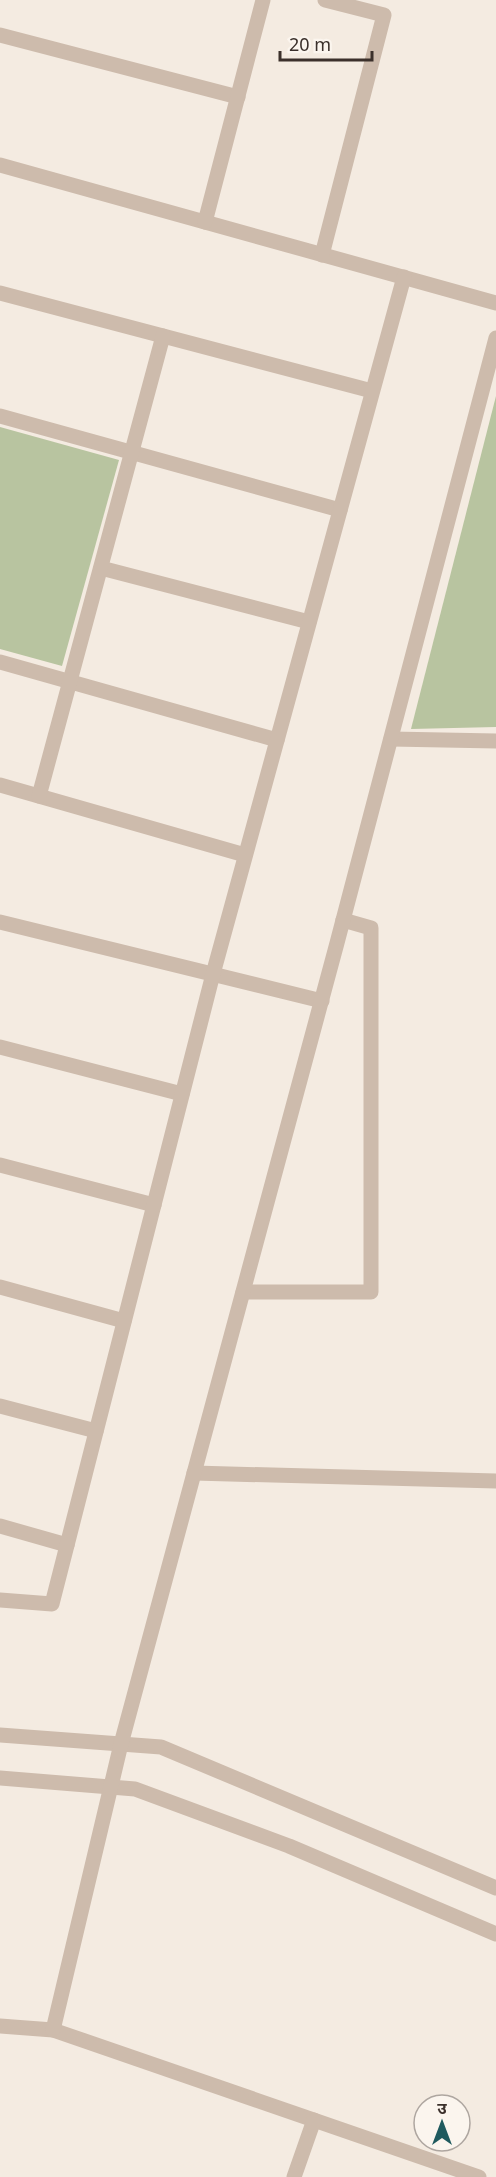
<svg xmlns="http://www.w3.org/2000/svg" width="496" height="2177" viewBox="0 0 496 2177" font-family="'Noto Sans','Noto Sans Devanagari',sans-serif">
<rect width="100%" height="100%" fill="#f4ebe1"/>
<g fill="#b8c4a0">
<polygon points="496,396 496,727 411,729"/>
<polygon points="0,427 119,460 62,666 0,649"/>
</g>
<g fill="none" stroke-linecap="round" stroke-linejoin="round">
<g stroke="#cdbbac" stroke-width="15">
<polyline points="0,35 238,97"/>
<polyline points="0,165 496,303"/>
<polyline points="205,222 263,0"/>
<polyline points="322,255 384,15 325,0"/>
<polyline points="0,293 372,391"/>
<polyline points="0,416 340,510"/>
<polyline points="101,568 309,622"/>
<polyline points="0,662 277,740"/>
<polyline points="391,739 496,741"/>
<polyline points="0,785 245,855"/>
<polyline points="39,796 163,336"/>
<polyline points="0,922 322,1001"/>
<polyline points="0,1047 182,1094"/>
<polyline points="0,1165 154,1205"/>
<polyline points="0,1287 124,1321"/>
<polyline points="243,1292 371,1292 371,928 343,920"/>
<polyline points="0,1406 96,1431"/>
<polyline points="194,1473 496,1481"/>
<polyline points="0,1526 67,1545"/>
<polyline points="0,1600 52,1604 213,974 404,277"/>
<polyline points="0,1735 161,1747 496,1888"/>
<polyline points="0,1778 135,1789 289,1846 496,1934"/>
<polyline points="0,2026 53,2030 479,2177"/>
<polyline points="53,2030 121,1744 337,943 496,338"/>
<polyline points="294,2177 314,2120"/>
</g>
</g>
<g transform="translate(442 2123)"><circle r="28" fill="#fbf5ee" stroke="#aea6a0" stroke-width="1.5"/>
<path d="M0-4.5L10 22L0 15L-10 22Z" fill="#1f5a5e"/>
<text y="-9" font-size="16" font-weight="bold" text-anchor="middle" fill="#3b302b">उ</text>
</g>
<path d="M280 51v9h92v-9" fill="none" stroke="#3b302b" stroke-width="3"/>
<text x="289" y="51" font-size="18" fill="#3b302b" stroke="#fbf5ee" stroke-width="4.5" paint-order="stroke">20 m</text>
</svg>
